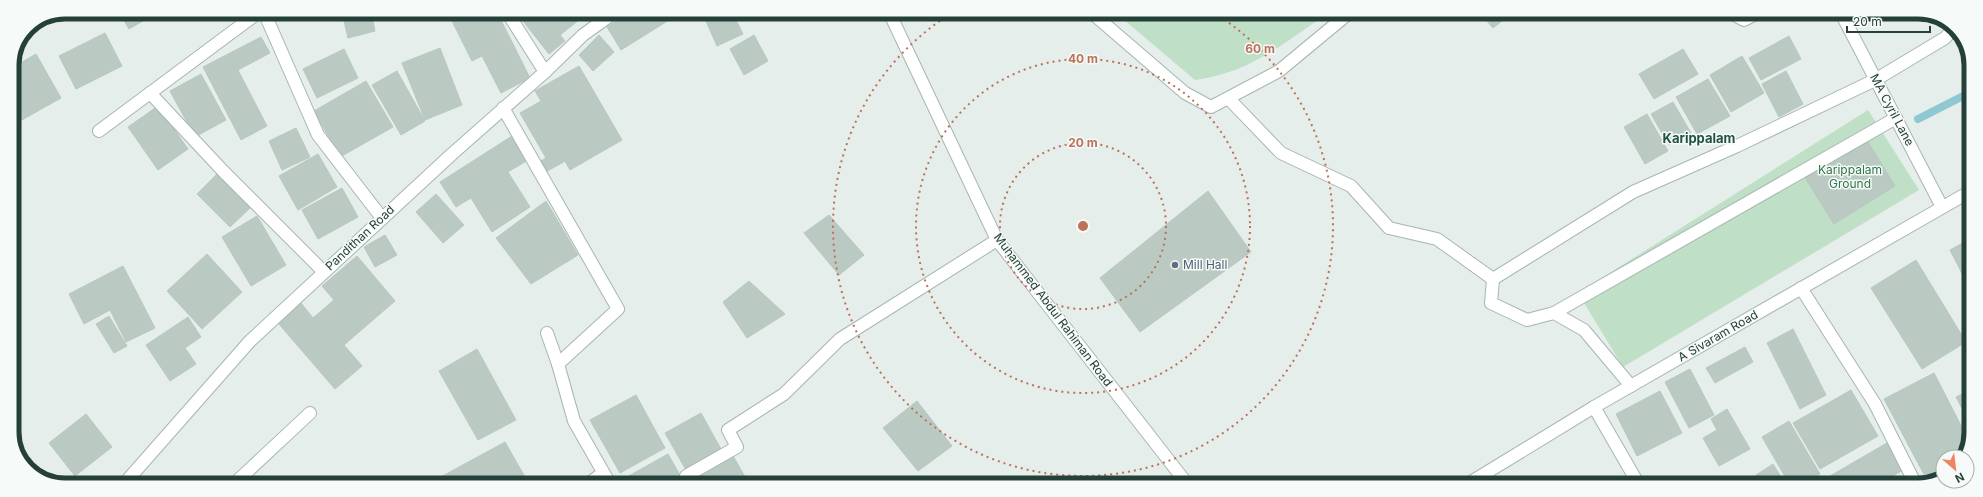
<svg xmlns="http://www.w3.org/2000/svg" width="1983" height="497" viewBox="0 0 1983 497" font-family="Inter,sans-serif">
<rect width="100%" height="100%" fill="#e5eeea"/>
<g fill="#bfdfc7">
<path d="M 1116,13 L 1328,13 C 1284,43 1250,73 1195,80 Z"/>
<polygon points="1868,110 1919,190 1623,367 1578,293"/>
</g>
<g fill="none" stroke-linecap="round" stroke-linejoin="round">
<polyline stroke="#8fc8d2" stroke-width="8" points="1918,119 1971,92"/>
</g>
<g fill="#bbc9c3" stroke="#b8c8c1">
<polygon points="119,12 158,12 129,29"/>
<polygon points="342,12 371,12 375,31 348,38"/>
<polygon points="455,12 497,12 530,78 501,93 482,56 472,61 449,15"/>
<polygon points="516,12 589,12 560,35 565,41 549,54"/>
<polygon points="631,12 664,12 669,20 621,50 607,27"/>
<polygon points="677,12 696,12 677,17"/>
<polygon points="702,12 732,12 743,34 717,46"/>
<polygon points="1480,13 1512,13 1493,28"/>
<polygon points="105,33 122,66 76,89 59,56"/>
<polygon points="599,35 614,52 593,71 579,55"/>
<polygon points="754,35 768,61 744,75 730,49"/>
<polygon points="1789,36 1801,59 1761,80 1749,58"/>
<polygon points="261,37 270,53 238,70 267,126 241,140 203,67"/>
<polygon points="440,48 462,105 425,120 402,63"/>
<polygon points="344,49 358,78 317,98 303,69"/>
<polygon points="1683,49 1698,74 1654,99 1639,74"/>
<polygon points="36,54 61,98 20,121 12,107 12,68"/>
<polygon points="1742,56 1764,93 1731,112 1710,75"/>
<polygon points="579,66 622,140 570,170 565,161 544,173 539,162 546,158 520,113 541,101 535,91"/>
<polygon points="397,71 425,121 401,135 372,85"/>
<polygon points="1786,71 1803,104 1779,117 1762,84"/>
<polygon points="201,74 226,120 195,137 170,91"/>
<polygon points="1708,79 1730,116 1697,134 1676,97"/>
<polygon points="366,81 393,127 340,157 314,111"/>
<polygon points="1673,102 1691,133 1669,145 1651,114"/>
<polygon points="158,106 188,149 158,170 128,127"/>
<polygon points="1647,114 1668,151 1645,164 1624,127"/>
<polygon points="296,128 310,157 282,170 269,141"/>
<polygon points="512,136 528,160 508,172 530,207 492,232 471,198 456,207 440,182"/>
<polygon points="1865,137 1895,186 1834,224 1804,176"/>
<polygon points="318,154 337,187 298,210 279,176"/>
<polygon points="217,174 250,208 230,227 197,194"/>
<polygon points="342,188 358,217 318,239 302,210"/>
<polygon points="1208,191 1251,252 1140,332 1100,278"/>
<polygon points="436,194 464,225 443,243 416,212"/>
<polygon points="546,201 578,255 531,284 496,238"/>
<polygon points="829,215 864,255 839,275 804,233"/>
<polygon points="257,216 286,265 251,286 222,237"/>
<polygon points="385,235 397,255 375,267 364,247"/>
<polygon points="1970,239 1970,289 1950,250"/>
<polygon points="207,254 242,292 202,329 167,291"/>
<polygon points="357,256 395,301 344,345 362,366 335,389 278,323 301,303 313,318 334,300 322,286"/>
<polygon points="1916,260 1966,342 1922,369 1871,288"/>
<polygon points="123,266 155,328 126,342 110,310 84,324 69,294"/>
<polygon points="749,281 785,314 747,338 723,302"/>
<polygon points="109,316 127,346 114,353 96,324"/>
<polygon points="188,317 201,337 185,348 196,364 170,381 146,345"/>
<polygon points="1793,329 1826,395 1800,409 1767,343"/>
<polygon points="1745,347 1753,362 1715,383 1706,368"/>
<polygon points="477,349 516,420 478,440 439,371"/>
<polygon points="1690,369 1714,415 1689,428 1665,382"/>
<polygon points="1934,373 1970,443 1961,457 1943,457 1943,477 1928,482 1884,399"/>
<polygon points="1851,390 1878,436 1820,469 1793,423"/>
<polygon points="1970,390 1970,424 1956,397"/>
<polygon points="1660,391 1682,433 1637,456 1616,414"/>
<polygon points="636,395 665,448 620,473 590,420"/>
<polygon points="917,401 952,446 918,471 883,428"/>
<polygon points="1727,409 1750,449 1719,466 1703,438 1717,430 1711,419"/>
<polygon points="701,413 722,451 686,470 665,433"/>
<polygon points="86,414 112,447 75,476 49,443"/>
<polygon points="1789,421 1820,474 1801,485 1790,485 1762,437"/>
<polygon points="505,442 529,484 428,484"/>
<polygon points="1887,443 1903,470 1877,485 1835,485 1830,476"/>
<polygon points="668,454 685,484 631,484 627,477"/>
<polygon points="732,454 749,484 699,484 693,475"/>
<polygon points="1773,464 1786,485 1741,485"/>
<polygon points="1826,476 1832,485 1811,485"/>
<polygon points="327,480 330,484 322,484"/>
</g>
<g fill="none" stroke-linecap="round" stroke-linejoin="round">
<g stroke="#a7b6b1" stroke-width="14">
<g id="service">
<polyline points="588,484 603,473"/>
<polyline points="690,484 686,476 737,447 728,430 784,394 840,339 997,240"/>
</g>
</g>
<g stroke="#a7b6b1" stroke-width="14">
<g id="minor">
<polyline points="264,12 318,135 382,218"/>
<polyline points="507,12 545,72"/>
<polyline points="889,12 997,240 1188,485"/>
<polyline points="1092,13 1185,93 1211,107 1279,71 1349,13"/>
<polyline points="1731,13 1744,20 1758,13"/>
<polyline points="1841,13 1942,207"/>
<polyline points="150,93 223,171 324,272"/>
<polyline points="1229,99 1281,153 1351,186 1389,228 1437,239 1493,279 1633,192 1737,146 1875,80 1945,38 1954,28"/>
<polyline points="503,108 618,309 558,364"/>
<polyline points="99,131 259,12"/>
<polyline points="1493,279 1491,303 1527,320 1554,313 1584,330 1631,386"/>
<polyline points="1801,288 1875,404 1916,485"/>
<polyline points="1554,313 1896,118"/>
<polyline points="547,333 558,364 574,421 610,484"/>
<polyline points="1594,407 1639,485"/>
<polyline points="124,484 250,341 452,154 545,72 583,35 615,12"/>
<polyline points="234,484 310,413"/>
<polyline points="1466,485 1594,407 1971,191"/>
</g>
</g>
<use href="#service" stroke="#fff" stroke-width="12"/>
<use href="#minor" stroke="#fff" stroke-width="12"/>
</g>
<g fill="none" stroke="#bc7258" stroke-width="2" stroke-dasharray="2 4">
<circle cx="1083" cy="226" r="83"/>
<circle cx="1083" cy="226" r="167"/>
<path d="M1214 13A250 250 0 1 1 952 13"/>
</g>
<circle fill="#5c6f8a" stroke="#f6faf8" stroke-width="1.5" cx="1175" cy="265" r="4"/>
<g text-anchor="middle" stroke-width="3" stroke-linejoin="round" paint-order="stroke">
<g font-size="12" fill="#244038" stroke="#f6faf8">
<text transform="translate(1892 110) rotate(62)" y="4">MA Cyril Lane</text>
<text transform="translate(360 238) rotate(-43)" y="4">Pandithan Road</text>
<text transform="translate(1053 310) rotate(53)" y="4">Muhammed Abdul Rahiman Road</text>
<text transform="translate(1718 336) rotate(-30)" y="4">A Sivaram Road</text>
</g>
<g font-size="12" fill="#2f774a" stroke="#f6faf8">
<text x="1850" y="174">Karippalam<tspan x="1850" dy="14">Ground</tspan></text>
</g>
<g font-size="12" fill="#4e5e75" stroke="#f6faf8" text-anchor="start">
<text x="1183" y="269">Mill Hall</text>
</g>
<g font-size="13" font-weight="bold" fill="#205245" stroke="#f6faf8">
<text x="1699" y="143">Karippalam</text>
</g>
</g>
<path d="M0 0H1983V497H0ZM65 19H1918A46 46 0 0 1 1964 65V432A46 46 0 0 1 1918 478H65A46 46 0 0 1 19 432V65A46 46 0 0 1 65 19Z" fill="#f6faf8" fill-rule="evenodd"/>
<path fill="none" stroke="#244038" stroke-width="5" d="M65 19H1918A46 46 0 0 1 1964 65V432A46 46 0 0 1 1918 478H65A46 46 0 0 1 19 432V65A46 46 0 0 1 65 19Z"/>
<circle cx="1083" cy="226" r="6" fill="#bc7258" stroke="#f6faf8" stroke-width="2"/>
<g font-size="12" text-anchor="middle" font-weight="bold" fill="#bc7258" stroke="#f6faf8" stroke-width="3" stroke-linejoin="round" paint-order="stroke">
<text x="1260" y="53">60 m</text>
<text x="1083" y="63">40 m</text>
<text x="1083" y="147">20 m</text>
</g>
<g transform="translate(1955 469) rotate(152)"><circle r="19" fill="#f6faf8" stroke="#a2b0ab"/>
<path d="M0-3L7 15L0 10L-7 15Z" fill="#ef8362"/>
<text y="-6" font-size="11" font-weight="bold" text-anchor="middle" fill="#244038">N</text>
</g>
<path d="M1847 26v6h83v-6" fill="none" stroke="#244038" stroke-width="2"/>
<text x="1853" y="26" font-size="12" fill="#244038" stroke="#f6faf8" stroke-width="3" paint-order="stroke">20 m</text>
</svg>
